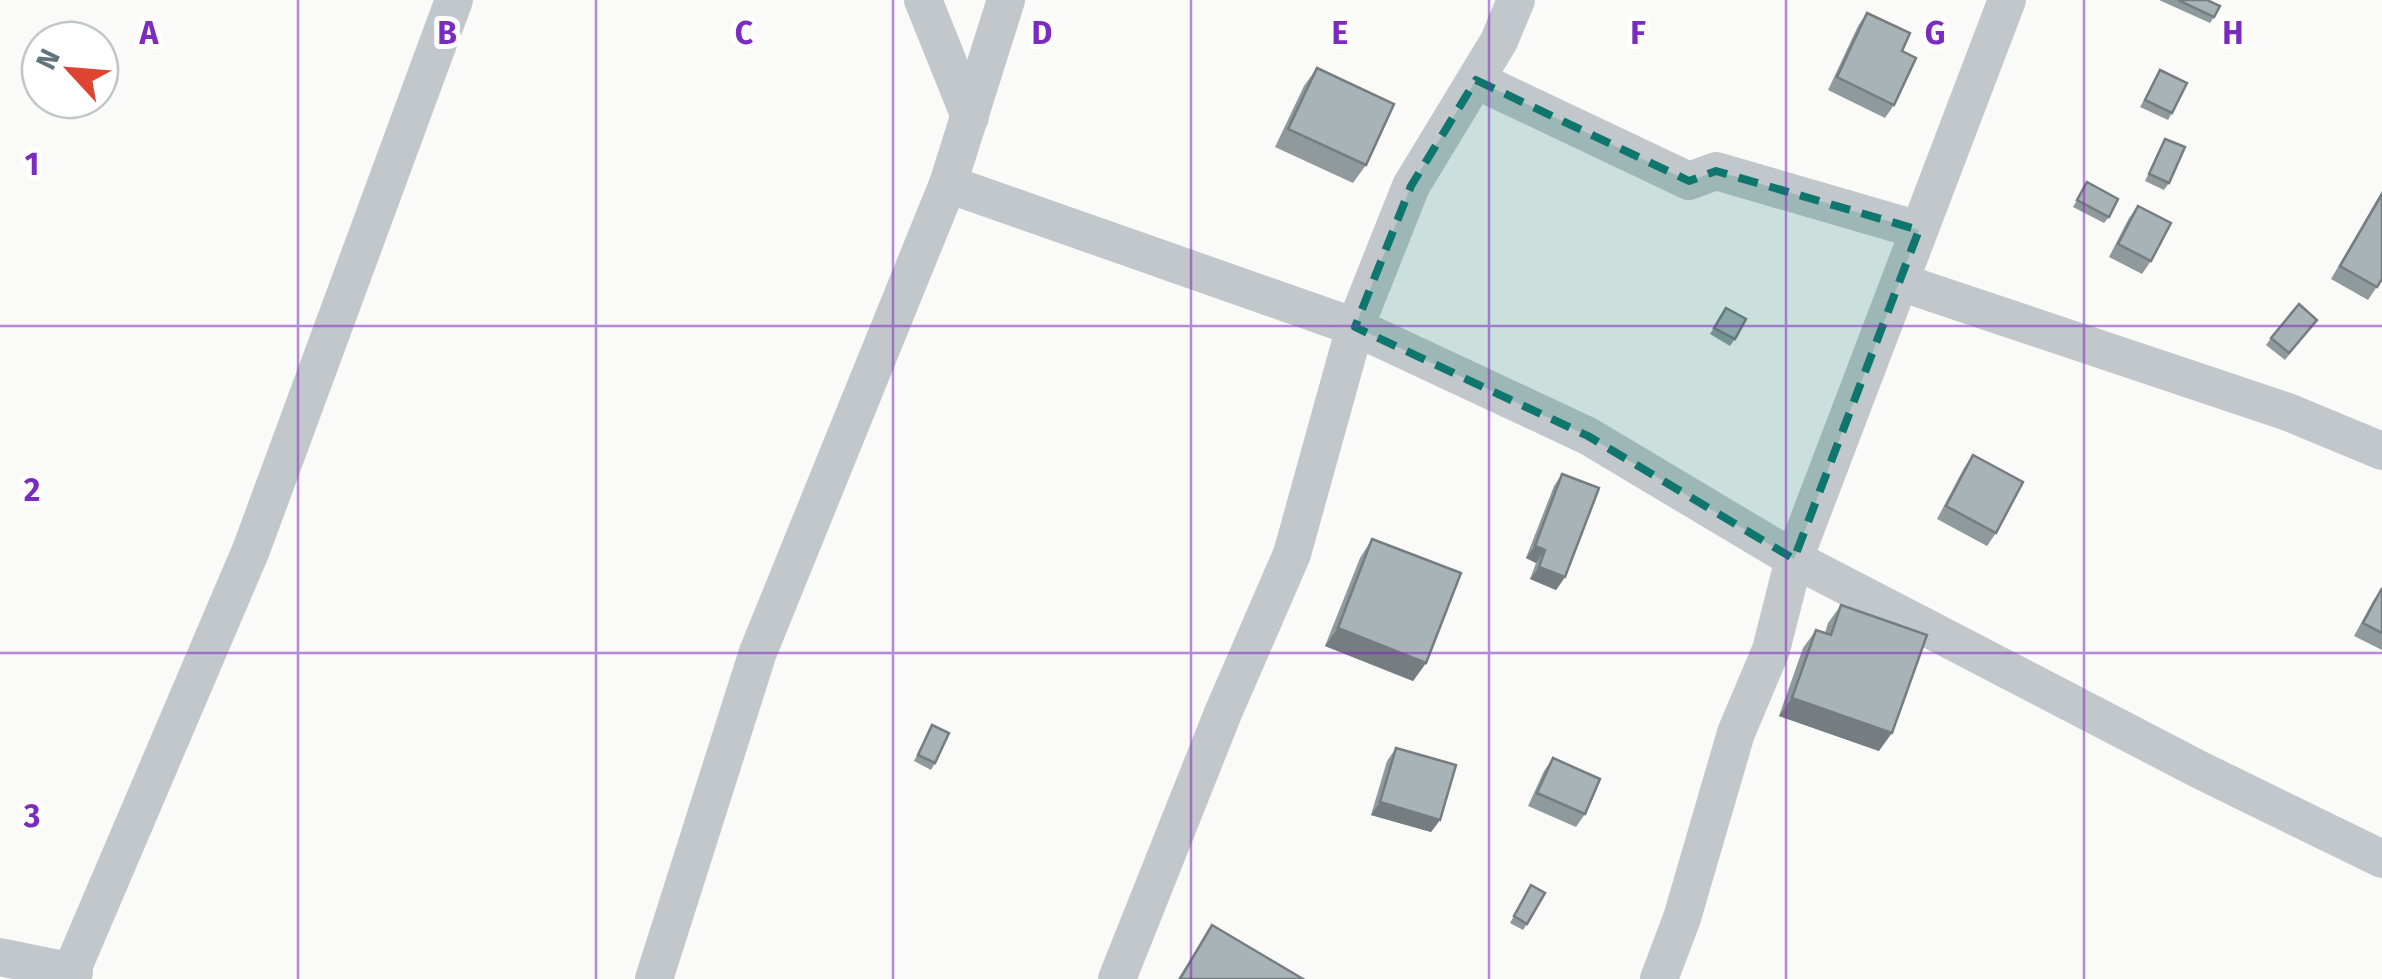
<svg xmlns="http://www.w3.org/2000/svg" width="2382" height="979" viewBox="0 0 2382 979" font-family="'Fira Sans',sans-serif">
<rect width="100%" height="100%" fill="#fafaf8"/>
<g fill="none" stroke-linecap="round" stroke-linejoin="round">
<g stroke="#c1c7ca" stroke-width="38">
<polyline points="923,0 970,117"/>
<polyline points="1476,80 1689,181 1716,171 1919,230"/>
<polyline points="948,184 1355,327 1588,436 1794,559 2202,771 2382,859"/>
<polyline points="1900,282 2288,412 2382,451"/>
<polyline points="0,957 74,972"/>
<polyline points="68,979 251,550 454,0"/>
<polyline points="654,979 758,652 948,184 1006,0"/>
<polyline points="1117,979 1223,713 1292,554 1355,327 1411,186 1499,41 1516,0"/>
<polyline points="1659,979 1682,918 1736,733 1771,650 1794,559 2007,0"/>
</g>
</g>
<g fill="#909a9d">
<polygon points="2159,0 2207,0 2214,17 2210,23"/>
<polygon points="1867,13 1902,51 1894,105 1885,118 1828,90 1858,26"/>
<polygon points="1317,68 1366,165 1353,183 1275,147 1304,86"/>
<polygon points="2160,70 2172,113 2168,120 2140,107"/>
<polygon points="2165,139 2169,183 2164,190 2145,181"/>
<polygon points="2087,182 2109,217 2104,223 2073,207"/>
<polygon points="2382,191 2382,279 2368,300 2331,279"/>
<polygon points="2138,206 2151,261 2142,274 2109,257 2129,218"/>
<polygon points="1726,308 1735,339 1730,346 1710,334"/>
<polygon points="2317,320 2285,360 2266,345 2271,338"/>
<polygon points="1973,455 1996,533 1987,546 1937,519 1964,468"/>
<polygon points="1562,474 1565,577 1556,590 1530,579 1536,563 1526,558 1554,486"/>
<polygon points="1372,539 1426,663 1413,681 1325,646 1360,558"/>
<polygon points="2382,588 2382,650 2354,636 2373,601"/>
<polygon points="1841,605 1879,751 1779,716 1803,648 1816,630 1825,633 1828,623"/>
<polygon points="932,725 935,763 931,770 914,761"/>
<polygon points="1396,748 1440,820 1431,832 1371,815 1387,761"/>
<polygon points="1553,758 1585,814 1576,827 1528,806 1544,771"/>
<polygon points="1531,885 1527,924 1523,930 1510,923"/>
<polygon points="1212,925 1303,979 1178,979"/>
</g>
<g fill="#767d80">
<polygon points="1535,546 1545,550 1536,563 1526,558"/>
<polygon points="1539,567 1565,577 1556,590 1530,579"/>
<polygon points="1338,628 1426,663 1413,681 1325,646"/>
<polygon points="1792,698 1892,733 1879,751 1779,716"/>
<polygon points="1380,802 1440,820 1431,832 1371,815"/>
</g>
<g fill="#a8b3b7" stroke="#767d80" stroke-width="2.5">
<polygon points="2178,0 2207,0 2220,6 2214,17"/>
<polygon points="1867,13 1910,33 1902,51 1916,58 1894,105 1837,77"/>
<polygon points="1317,68 1394,104 1366,165 1288,129"/>
<polygon points="2160,70 2187,83 2172,113 2145,100"/>
<polygon points="2165,139 2185,147 2169,183 2149,174"/>
<polygon points="2087,182 2118,199 2109,217 2077,200"/>
<polygon points="2382,194 2382,279 2377,287 2340,266"/>
<polygon points="2138,206 2171,223 2151,261 2118,244"/>
<polygon points="2299,304 2317,320 2289,353 2271,338"/>
<polygon points="1726,308 1746,319 1735,339 1714,328"/>
<polygon points="1973,455 2023,482 1996,533 1946,506"/>
<polygon points="1562,474 1599,488 1565,577 1539,567 1545,550 1535,546"/>
<polygon points="1372,539 1461,573 1426,663 1338,628"/>
<polygon points="2382,588 2382,633 2363,623"/>
<polygon points="1841,605 1927,635 1892,733 1792,698 1816,630 1831,635"/>
<polygon points="932,725 949,733 935,763 918,755"/>
<polygon points="1396,748 1456,765 1440,820 1380,802"/>
<polygon points="1553,758 1600,779 1585,814 1537,793"/>
<polygon points="1531,885 1545,893 1527,924 1514,916"/>
<polygon points="1212,925 1303,979 1180,979"/>
</g>
<path fill="#0f766e" fill-opacity="0.2" stroke="#0f766e" stroke-width="8" stroke-dasharray="20 12" stroke-linejoin="round" d="M 1476,80 L 1689,181 L 1716,171 L 1919,230 L 1794,559 L 1588,436 L 1355,327 L 1411,186 Z"/>
<path fill="none" stroke="#7b2cbf" stroke-width="2.5" stroke-opacity="0.55" d="M 298,0 L 298,979M 596,0 L 596,979M 893,0 L 893,979M 1191,0 L 1191,979M 1489,0 L 1489,979M 1786,0 L 1786,979M 2084,0 L 2084,979M 0,326 L 2382,326M 0,653 L 2382,653"/>
<g font-size="32" text-anchor="middle" font-weight="bold" fill="#7b2cbf" stroke="#fff" stroke-width="10" stroke-linejoin="round" paint-order="stroke">
<text x="149" y="44">A</text>
<text x="447" y="44">B</text>
<text x="744" y="44">C</text>
<text x="1042" y="44">D</text>
<text x="1340" y="44">E</text>
<text x="1638" y="44">F</text>
<text x="1935" y="44">G</text>
<text x="2233" y="44">H</text>
<text x="32" y="175">1</text>
<text x="32" y="501">2</text>
<text x="32" y="827">3</text>
</g>
<g transform="translate(70 70) rotate(296)"><circle r="48" fill="#ffffff" stroke="#c0c7cb" stroke-width="2.5"/>
<path d="M0-8L18 38L0 25L-18 38Z" fill="#df4433"/>
<text y="-15" font-size="28" font-weight="bold" text-anchor="middle" fill="#61747c">N</text>
</g>
</svg>
